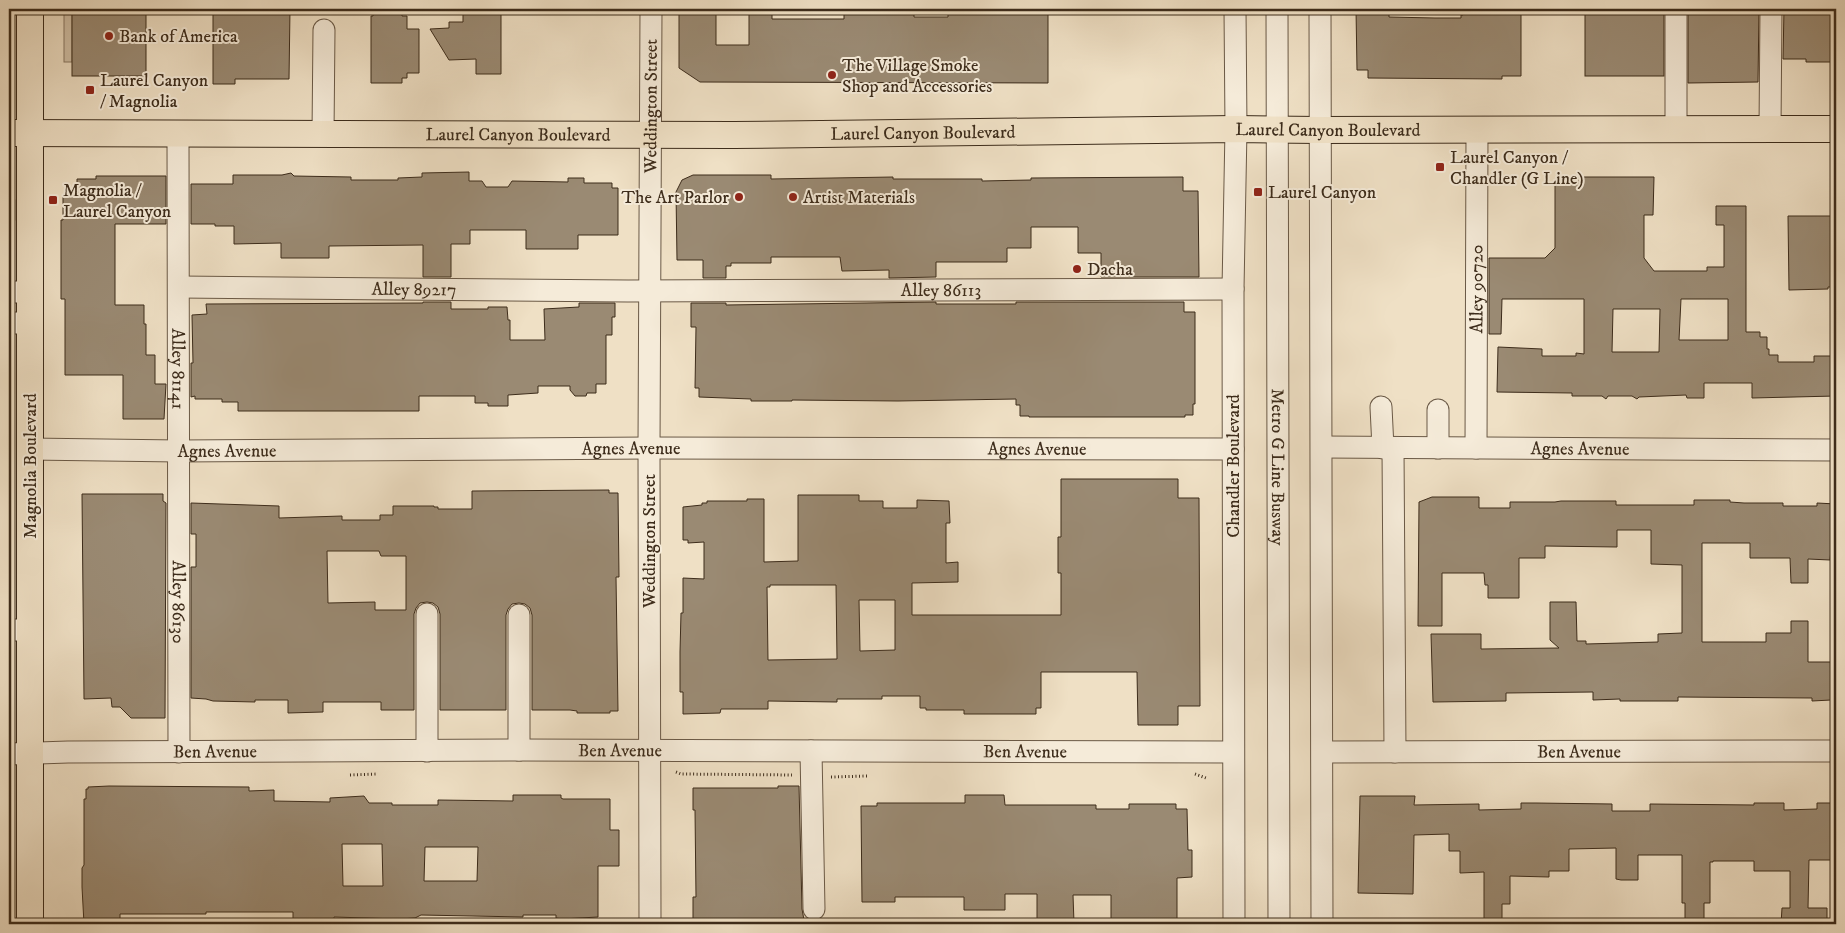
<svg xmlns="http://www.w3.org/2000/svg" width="1845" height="933" viewBox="0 0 1845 933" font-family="'IM FELL DW Pica',serif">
<rect width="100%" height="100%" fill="#efe0c5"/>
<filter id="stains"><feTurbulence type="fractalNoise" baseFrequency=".004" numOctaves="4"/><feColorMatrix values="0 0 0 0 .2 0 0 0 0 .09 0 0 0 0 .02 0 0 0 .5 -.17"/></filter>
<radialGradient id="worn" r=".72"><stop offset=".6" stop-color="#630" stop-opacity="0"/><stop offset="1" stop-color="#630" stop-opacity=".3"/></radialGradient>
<rect fill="#d1c1a8" stroke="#877662" x="64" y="9" width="8" height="53"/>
<g fill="#9a8a73" stroke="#3d2c1b" fill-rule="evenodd">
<rect x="72" y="9" width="74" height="67"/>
<polygon points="213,9 290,9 289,79 235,79 235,84 213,84"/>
<polygon points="373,9 402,9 402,16 407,16 407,29 419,29 419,73 407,73 407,78 402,78 402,83 371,83 371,16 373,16"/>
<polygon points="463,9 501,9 501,74 476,74 476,59 449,60 430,29 449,28 449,22 463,22"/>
<polygon points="679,9 716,9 716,45 749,45 749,9 772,9 772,19 844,19 844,9 914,9 914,17 948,17 948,9 1048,9 1048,83 700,82 679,68"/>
<polygon points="1356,9 1389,9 1389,17 1435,18 1461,18 1461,15 1463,15 1463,9 1521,9 1521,76 1502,76 1502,79 1368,78 1368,70 1357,70"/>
<rect x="1585" y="9" width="79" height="67"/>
<polygon points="1688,9 1759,9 1758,82 1688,83"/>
<polygon points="1784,9 1836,9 1836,62 1806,62 1806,59 1783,59"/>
<polygon points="469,172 469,181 482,181 486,187 508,187 512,181 568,182 568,178 584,178 584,183 612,183 612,188 618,188 618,235 578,235 578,249 526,249 526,230 470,230 470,244 451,244 451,277 423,277 423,245 329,246 329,258 281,258 281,243 234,244 234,226 215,226 215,224 191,224 191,184 233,184 233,175 282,175 291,173 294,176 351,177 351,180 398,180 398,178 422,177 422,173"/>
<polygon points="693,175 771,175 771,179 893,177 893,179 982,179 982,181 1031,180 1031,178 1183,177 1183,191 1198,191 1199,277 1101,277 1101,253 1078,253 1078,227 1031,227 1031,248 1007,248 1007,262 936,262 936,277 889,278 889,270 842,271 840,257 771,257 771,263 731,263 731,266 726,266 726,278 703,278 703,260 677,260 676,192 682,180"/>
<polygon points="96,176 166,176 166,224 115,224 115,305 144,305 144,324 146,324 146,355 155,355 155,384 166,384 164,419 123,419 123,375 65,375 65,299 61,299 61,220 63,220 63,195 77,195 77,179 96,179"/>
<path d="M 1564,177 L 1654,177 L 1653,215 L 1644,215 L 1644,258 L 1654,271 L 1707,271 L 1707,267 L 1724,267 L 1724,225 L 1716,225 L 1716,206 L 1746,206 L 1746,332 L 1760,332 L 1760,337 L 1767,337 L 1767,349 L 1769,349 L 1769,355 L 1778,355 L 1778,362 L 1814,362 L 1814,356 L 1836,356 L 1836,396 L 1752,398 L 1752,383 L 1704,383 L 1704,398 L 1687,398 L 1686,395 L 1639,397 L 1637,399 L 1632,396 L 1608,396 L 1606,399 L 1602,396 L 1572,396 L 1572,393 L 1497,392 L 1498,347 L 1542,349 L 1542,356 L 1576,356 L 1576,353 L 1584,354 L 1584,299 L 1502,299 L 1501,334 L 1489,334 L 1489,258 L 1545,258 L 1555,248 L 1555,186 ZM 1681,299 L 1728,299 L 1728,340 L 1679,340 ZM 1613,309 L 1660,309 L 1659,352 L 1612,352 Z"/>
<polygon points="1788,216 1836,216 1836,287 1828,287 1828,289 1789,290"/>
<polygon points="423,302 451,302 451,309 488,309 488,307 507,307 508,320 510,320 510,340 545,340 544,309 579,307 579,303 615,303 615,317 612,317 612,335 606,335 606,384 596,384 596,393 587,393 586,396 575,396 570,390 570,386 538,386 538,393 508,395 508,406 488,406 488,403 475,403 475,396 419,396 419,411 238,411 238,402 222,402 222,399 195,399 195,396 191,397 191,363 193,363 192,315 207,314 206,304 423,303"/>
<polygon points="936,302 936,304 1016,304 1016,302 1184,302 1184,312 1195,312 1195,404 1193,404 1193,415 1185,415 1185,417 1029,417 1029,416 1020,416 1020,405 1016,405 1016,399 898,401 792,400 792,401 751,401 751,399 699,397 699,388 695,388 696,327 691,327 691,303 726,303 726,305"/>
<path d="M 1061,479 L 1178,479 L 1178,498 L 1199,498 L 1200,706 L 1178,706 L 1178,725 L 1138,725 L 1137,672 L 1041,672 L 1041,708 L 1036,708 L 1036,714 L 964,714 L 964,710 L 926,710 L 926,708 L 920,708 L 920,696 L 882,696 L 882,699 L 837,699 L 837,702 L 768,701 L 768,709 L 721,709 L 720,713 L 683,714 L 683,692 L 680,692 L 680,652 L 681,613 L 683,613 L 683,578 L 704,579 L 704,542 L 688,543 L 688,540 L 683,540 L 683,507 L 702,505 L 702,503 L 707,503 L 707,501 L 747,501 L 747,499 L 764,499 L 764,562 L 798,561 L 798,495 L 859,495 L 859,501 L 883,501 L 883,508 L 917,508 L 917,500 L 949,501 L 950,523 L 946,523 L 946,563 L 958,562 L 958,582 L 912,583 L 912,615 L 1061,615 L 1061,573 L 1058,573 L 1058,537 L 1061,537 ZM 770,585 L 836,585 L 837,659 L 768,660 L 767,587 L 770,587 ZM 859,600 L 895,600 L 895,650 L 860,651 Z"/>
<path d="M 609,490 L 609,493 L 618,493 L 619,577 L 616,577 L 618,711 L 610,711 L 610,713 L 577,713 L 577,711 L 570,710 L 532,710 L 532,615 L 530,608 L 525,604 L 519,603 L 512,604 L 508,609 L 506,615 L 506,710 L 440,710 L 440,614 L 438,607 L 433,603 L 427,602 L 420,603 L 416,608 L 414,614 L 414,710 L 381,710 L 381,702 L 323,702 L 323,712 L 288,713 L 288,700 L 255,700 L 255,702 L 213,701 L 206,699 L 191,698 L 191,567 L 196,567 L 196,534 L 191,534 L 191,503 L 279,506 L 279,518 L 342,516 L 342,520 L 380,520 L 380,515 L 393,515 L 393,506 L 434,506 L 434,507 L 438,507 L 438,509 L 472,509 L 472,491 ZM 327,551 L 379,551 L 381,556 L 406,556 L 406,610 L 375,610 L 375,602 L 328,603 Z"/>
<polygon points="82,494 163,494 163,501 166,503 165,718 131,718 120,707 112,707 111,698 84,699"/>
<polygon points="1432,497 1479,497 1479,508 1510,508 1510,502 1555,502 1561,501 1616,501 1616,505 1694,505 1694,500 1730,500 1730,502 1744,503 1783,503 1783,506 1817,506 1817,503 1836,504 1836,539 1832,539 1830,560 1808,559 1808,583 1791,583 1790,558 1750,558 1750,543 1702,543 1702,642 1766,642 1766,633 1791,633 1791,621 1808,621 1808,662 1836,662 1836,697 1831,697 1831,700 1812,701 1812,698 1678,697 1678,701 1620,701 1620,699 1593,700 1593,692 1506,693 1506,701 1433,702 1431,634 1481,634 1481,649 1559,648 1550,640 1550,602 1576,602 1577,641 1586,641 1586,644 1658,642 1658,634 1682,633 1682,565 1651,564 1651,530 1617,530 1617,547 1545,546 1545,558 1519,558 1519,598 1488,598 1488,585 1485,585 1484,573 1442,573 1442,626 1418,626 1419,502"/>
<path d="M 109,786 L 249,787 L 249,791 L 274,790 L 274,801 L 330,802 L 330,798 L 364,796 L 369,803 L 392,803 L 392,805 L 438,805 L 438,800 L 513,801 L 513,795 L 561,795 L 561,798 L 563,799 L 610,799 L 610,830 L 619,830 L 619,866 L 598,866 L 598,917 L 562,919 L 556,918 L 556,915 L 523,915 L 523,917 L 421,915 L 415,918 L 399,919 L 334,917 L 334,924 L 293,924 L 293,912 L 206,912 L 206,914 L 120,914 L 120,924 L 84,924 L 82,887 L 82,868 L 84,865 L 84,799 L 86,799 L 86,789 L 88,789 L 88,787 ZM 342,844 L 382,844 L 383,886 L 343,886 ZM 425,847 L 478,847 L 477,881 L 424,881 Z"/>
<polygon points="778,786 799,786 802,909 804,920 718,921 718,919 693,919 693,897 696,897 695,810 693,810 693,788 778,788"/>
<polygon points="965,795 1004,795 1005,805 1096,805 1096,809 1129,809 1129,804 1176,804 1176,809 1187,809 1188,850 1192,850 1192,877 1177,878 1177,923 1111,921 1111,895 1073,895 1074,923 1037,923 1037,894 1005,894 1005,910 964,910 964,897 895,897 895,902 862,902 861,806 877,806 877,803 965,803"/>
<polygon points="1360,796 1415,796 1414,805 1479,804 1479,810 1521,809 1521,803 1536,803 1612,804 1612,811 1650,811 1650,804 1754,805 1754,803 1784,803 1784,810 1817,809 1817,803 1836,803 1836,860 1809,860 1808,908 1827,908 1827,924 1781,924 1782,908 1790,908 1790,871 1754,871 1754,861 1713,861 1713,862 1710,862 1710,903 1704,903 1704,924 1685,924 1685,903 1682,903 1682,855 1638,855 1638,880 1621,880 1616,879 1616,848 1569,849 1569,871 1549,871 1549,877 1510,876 1510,904 1502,904 1502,924 1484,924 1484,872 1460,873 1460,851 1449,851 1449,834 1414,835 1413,894 1358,893"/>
</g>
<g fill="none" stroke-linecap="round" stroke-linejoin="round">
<polyline stroke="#cbbca3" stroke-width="21" stroke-dasharray="21 11" stroke-linecap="butt" points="9,210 31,210"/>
<g stroke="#6a5946" stroke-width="23">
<g id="minor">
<path id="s1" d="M 1277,9 L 1279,924"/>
<polyline points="1320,9 1322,924"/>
<polyline points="1676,9 1676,130"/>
<polyline points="1770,129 1771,9"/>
<path id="s2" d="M 178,133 L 179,752"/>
<polyline points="323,134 324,30"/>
<path id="s3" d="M 179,287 L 628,291 L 1233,289"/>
<polyline points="9,292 30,292"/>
<polyline points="9,323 30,323"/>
<polyline points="1381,407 1383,448"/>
<polyline points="1438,410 1438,448"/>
<path id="s4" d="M 1322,447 L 1836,450"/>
<polyline points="1393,448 1395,752"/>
<path id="s5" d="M 1476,448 L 1477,130"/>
<path id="s6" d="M 29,449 L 179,451 L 649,448 L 1233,449"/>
<polyline points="427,614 427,751"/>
<polyline points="519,615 519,750"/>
<polyline points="9,630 30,630"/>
<polyline points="811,751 814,909"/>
<path id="s7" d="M 1323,752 L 1836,751"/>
<path id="s8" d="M 9,754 L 68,752 L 519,750 L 1233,752"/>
<path id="s9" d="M 650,924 L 649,448 L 651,9"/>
<polyline points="1234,924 1233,289 1236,129 1235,9"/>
</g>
</g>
<g stroke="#3d2c1b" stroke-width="28">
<g id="major">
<polyline points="30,9 30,924"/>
<path id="s10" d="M 9,133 L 734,135 L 1236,129 L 1319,130 L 1836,129"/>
</g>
</g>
<g stroke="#3d2c1b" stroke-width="3" stroke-dasharray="1 2.5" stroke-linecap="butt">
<polyline points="676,772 681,774 792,775"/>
<polyline points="1195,774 1206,778"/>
<polyline points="350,775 378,774"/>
<polyline points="831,777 867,776"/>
</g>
<use href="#minor" stroke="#f5ebd9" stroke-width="21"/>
<use href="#major" stroke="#efe0c5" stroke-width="26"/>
</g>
<g fill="#8f2418" stroke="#f5ebd9" stroke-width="2">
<circle cx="109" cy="36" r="5"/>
<circle cx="832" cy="75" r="5"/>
<rect x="85" y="85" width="10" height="10" rx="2.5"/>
<rect x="1435" y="162" width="10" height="10" rx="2.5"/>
<rect x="1253" y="187" width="10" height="10" rx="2.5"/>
<circle cx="739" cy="197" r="5"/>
<circle cx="793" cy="197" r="5"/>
<rect x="48" y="195" width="10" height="10" rx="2.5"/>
<circle cx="1077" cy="269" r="5"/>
</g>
<g text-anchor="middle" stroke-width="4" stroke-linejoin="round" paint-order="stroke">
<g font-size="18" fill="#3d2c1b" stroke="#f5ebd9" text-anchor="start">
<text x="119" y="42">Bank of America</text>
<text x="842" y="71">The Village Smoke<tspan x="842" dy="21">Shop and Accessories</tspan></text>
<text x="100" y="86">Laurel Canyon<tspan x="100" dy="21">/ Magnolia</tspan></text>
<text x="1450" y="163">Laurel Canyon /<tspan x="1450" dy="21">Chandler (G Line)</tspan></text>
<text x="63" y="196">Magnolia /<tspan x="63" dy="21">Laurel Canyon</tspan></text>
<text x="1268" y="198">Laurel Canyon</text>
<text x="729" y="203" text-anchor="end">The Art Parlor</text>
<text x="803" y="203">Artist Materials</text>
<text x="1087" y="275">Dacha</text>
</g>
<g font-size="18" fill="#3d2c1b" stroke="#f5ebd9">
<text dy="6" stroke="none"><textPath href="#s9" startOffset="818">Weddington Street</textPath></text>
<text dy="6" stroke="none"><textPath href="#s10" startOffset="1319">Laurel Canyon Boulevard</textPath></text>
<text dy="6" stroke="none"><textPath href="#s10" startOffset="914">Laurel Canyon Boulevard</textPath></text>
<text dy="6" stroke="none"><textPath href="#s10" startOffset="509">Laurel Canyon Boulevard</textPath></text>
<text dy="6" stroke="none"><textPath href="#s5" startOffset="159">Alley 90720</textPath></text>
<text dy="6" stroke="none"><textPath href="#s3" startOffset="235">Alley 89217</textPath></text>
<text dy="6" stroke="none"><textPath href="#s3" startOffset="762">Alley 86113</textPath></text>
<text dy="6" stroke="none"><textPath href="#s2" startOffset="236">Alley 81141</textPath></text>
<text dy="6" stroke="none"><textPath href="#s6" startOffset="602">Agnes Avenue</textPath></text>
<text dy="6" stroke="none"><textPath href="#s6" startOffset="1008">Agnes Avenue</textPath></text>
<text dy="6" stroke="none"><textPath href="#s4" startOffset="258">Agnes Avenue</textPath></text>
<text dy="6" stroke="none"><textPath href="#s6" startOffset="198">Agnes Avenue</textPath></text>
<text transform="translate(30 466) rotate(-90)" y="6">Magnolia Boulevard</text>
<text transform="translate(1233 466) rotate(-90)" y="6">Chandler Boulevard</text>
<text dy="6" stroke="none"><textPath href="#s1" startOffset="458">Metro G Line Busway</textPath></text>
<text transform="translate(649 541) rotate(-90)" y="6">Weddington Street</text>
<text dy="6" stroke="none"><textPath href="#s2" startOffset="469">Alley 86130</textPath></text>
<text dy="6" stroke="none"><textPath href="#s8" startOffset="611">Ben Avenue</textPath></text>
<text dy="6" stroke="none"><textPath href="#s8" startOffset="1016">Ben Avenue</textPath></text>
<text dy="6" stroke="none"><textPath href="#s8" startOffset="206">Ben Avenue</textPath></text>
<text dy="6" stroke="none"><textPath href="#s7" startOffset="256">Ben Avenue</textPath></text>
</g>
</g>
<rect width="1845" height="933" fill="none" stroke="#efe0c5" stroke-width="30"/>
<rect x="10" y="10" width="1825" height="913" fill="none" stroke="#3d2c1b" stroke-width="2.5"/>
<rect x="15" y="15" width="1815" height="903" fill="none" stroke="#3d2c1b"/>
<rect width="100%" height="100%" filter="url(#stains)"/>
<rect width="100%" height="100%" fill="url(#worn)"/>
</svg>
